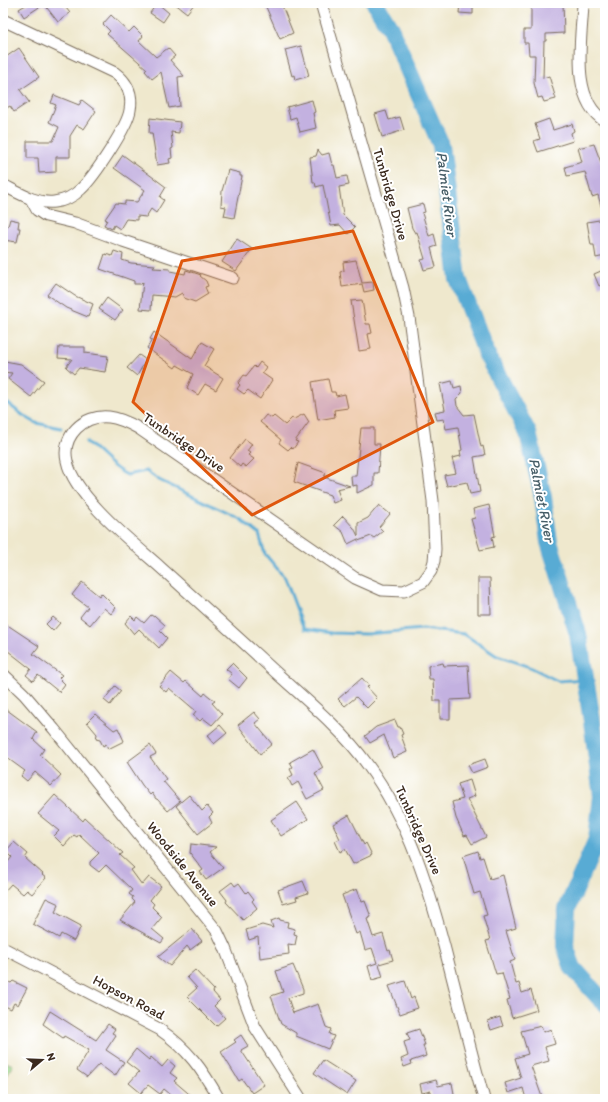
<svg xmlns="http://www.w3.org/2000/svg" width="608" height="1102" viewBox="0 0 608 1102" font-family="Itim,sans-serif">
<rect width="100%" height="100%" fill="#fff"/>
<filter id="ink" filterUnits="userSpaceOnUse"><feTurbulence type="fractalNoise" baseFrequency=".025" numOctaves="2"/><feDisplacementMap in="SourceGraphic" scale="8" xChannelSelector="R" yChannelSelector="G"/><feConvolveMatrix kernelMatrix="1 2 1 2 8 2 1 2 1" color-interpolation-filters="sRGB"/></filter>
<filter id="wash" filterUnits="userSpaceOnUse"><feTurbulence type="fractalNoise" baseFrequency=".012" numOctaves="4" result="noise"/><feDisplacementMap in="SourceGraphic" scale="16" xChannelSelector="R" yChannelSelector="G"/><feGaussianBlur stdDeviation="0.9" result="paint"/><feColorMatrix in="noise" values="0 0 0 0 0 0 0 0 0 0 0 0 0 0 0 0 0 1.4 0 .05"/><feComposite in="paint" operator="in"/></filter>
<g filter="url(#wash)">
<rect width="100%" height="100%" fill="#efe8cd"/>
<polygon fill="#9bd78b" stroke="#6b8054" points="3,1061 13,1065 3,1081"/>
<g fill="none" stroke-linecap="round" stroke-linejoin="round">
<g stroke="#59abd4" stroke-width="3">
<polyline points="3,400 24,416 36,423 61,428"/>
<path d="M 86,442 C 101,453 111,468 127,475 L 146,471 L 159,480 L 240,519 L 259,534 L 265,554 L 285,578 L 304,629 L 331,633 L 366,634 L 423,629 L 464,634 L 497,656 L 530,667 L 558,681 L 585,679"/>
</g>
<polyline stroke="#59abd4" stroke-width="18" points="375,3 390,28 441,145 458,279 487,355 528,433 543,497 549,542 578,634 592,721 602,796 597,839 567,909 565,946 573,968 605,1004"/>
</g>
<g id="blocks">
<g fill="#c3b1e0">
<polygon points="29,3 62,3 70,13 58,22 44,4 24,17 19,9"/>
<polygon points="157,3 169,13 163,22 150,13"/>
<polygon points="174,3 195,3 187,13"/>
<polygon points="270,3 281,3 293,33 280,39 266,7 270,5"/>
<polygon points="460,3 473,3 473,14 459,13"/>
<polygon points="531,3 563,3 564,33 546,34 546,41 544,41 543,78 549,76 556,99 544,102 542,97 538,98 534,83 535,55 529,55 528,43 524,43 524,30 531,30"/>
<polygon points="111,15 129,32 134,27 143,36 139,41 156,57 168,48 175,56 170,60 184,76 178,77 180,106 169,108 161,72 152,79 145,71 147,69 107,34 110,31 103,24"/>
<polygon points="301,46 309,76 295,80 294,75 292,76 285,50"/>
<polygon points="19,48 39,77 20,90 29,102 14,112 10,106 3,110 3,59"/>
<polygon points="54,95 79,105 82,100 96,111 84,129 77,125 70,136 70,157 56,157 56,172 39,173 38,158 27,158 27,141 53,141 59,127 49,122 56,105 51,103"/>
<polygon points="312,100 315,112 313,113 316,128 300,132 296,117 290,119 287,107"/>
<polygon points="386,111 389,120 400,117 404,130 382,137 375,114"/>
<polygon points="150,118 180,122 179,133 171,132 173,148 171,149 172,158 169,159 170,163 157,165 152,133 149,133"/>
<polygon points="549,119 553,130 572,124 574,131 571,133 573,141 538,152 534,141 540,139 535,124"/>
<polygon points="594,144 605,173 605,212 603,213 598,195 592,197 585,172 567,176 565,167 582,162 578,148"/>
<polygon points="318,150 322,155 329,153 332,165 334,165 337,178 347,176 349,185 339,187 343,215 355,227 348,234 340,225 331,226 323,185 316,187 315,182 313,182 310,157 316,156"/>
<polygon points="123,155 166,187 160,197 164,200 156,213 151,209 146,217 137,216 137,220 126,219 120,229 114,225 112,229 104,225 107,220 105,219 116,203 125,204 125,201 137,202 145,190 114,168"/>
<polygon points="228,170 240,173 240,176 242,176 234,218 224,216 226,207 221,206 222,191"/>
<polygon points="423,204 425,212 422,213 429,236 434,234 437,246 431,248 436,267 424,270 421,260 425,259 417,232 415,233 412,228 407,208"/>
<polygon points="10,219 19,221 18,228 20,228 17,242 3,240 3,225 8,226"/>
<polygon points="605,219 605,256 596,258 594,245 591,245 587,222"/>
<polygon points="237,239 252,249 236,271 222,262"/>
<polygon points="114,251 123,254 122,260 131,263 155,265 153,268 170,269 170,271 185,274 186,270 201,275 200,276 206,281 208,286 205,287 208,294 195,302 184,298 182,293 175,297 152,295 151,310 140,309 143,282 141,284 134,284 134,281 100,269 105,254 112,256"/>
<polygon points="356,260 362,283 373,282 374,290 364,292 362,284 342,287 340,272 344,271 343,262"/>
<polygon points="601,271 605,283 599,286 594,274"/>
<polygon points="56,283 75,296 93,304 88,317 66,308 47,295"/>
<polygon points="107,298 123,310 115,320 99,309"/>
<polygon points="362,300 366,324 370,324 372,333 368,334 371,349 359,351 351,301"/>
<polygon points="154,332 192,359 202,342 214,349 204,366 223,378 216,390 205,384 198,395 187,388 193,374 177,365 175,368 147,348 152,340 150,339"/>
<polygon points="59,347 85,347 85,353 108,356 105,372 79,368 74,374 66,367 72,359 58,358"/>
<polygon points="139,355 146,360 137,376 127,368"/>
<polygon points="5,361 21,364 44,381 31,397 8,379 12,373 3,372"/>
<polygon points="260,362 266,367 262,373 272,380 260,399 248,390 244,394 237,389 240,385 238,383 244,375 246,376 254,366 256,368"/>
<polygon points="328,379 331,392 335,392 336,396 345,394 348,408 334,410 335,417 318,420 312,382"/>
<polygon points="452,381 454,388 461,386 462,393 456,399 457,406 464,415 474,414 481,447 483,446 485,455 474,457 480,492 470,494 467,482 447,486 444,475 456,473 452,458 461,456 460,451 462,450 458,427 446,429 444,419 437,420 435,412 445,410 440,384"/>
<polygon points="304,414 309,422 295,441 298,442 293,449 291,447 288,450 279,443 281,440 260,422 266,415 272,418 274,416 285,425 292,418 294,419"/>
<polygon points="361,428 374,428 374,444 380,444 378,473 374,473 374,485 357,493 357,485 352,486 351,476 356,476"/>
<polygon points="245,439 252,444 247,451 250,453 248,455 254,459 246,467 242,464 240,467 230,458"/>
<polygon points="298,463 326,473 324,477 350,486 337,489 341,500 333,503 330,495 294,482"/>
<polygon points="379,505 390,514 379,527 383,531 374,538 371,536 361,540 358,541 358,539 348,544 343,532 334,525 343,516 354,528 358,536 358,523 368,518"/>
<polygon points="489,505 495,536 492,537 494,547 480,550 471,519 475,518 473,509"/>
<polygon points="478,578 490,578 491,614 478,614"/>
<polygon points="82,582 99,596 101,593 116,608 111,614 104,608 90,625 80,617 88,607 72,595"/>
<polygon points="151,615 154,617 155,616 165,625 160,631 167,638 159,648 139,629 134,634 125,623 131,616 135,620 137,617 144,623"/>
<polygon points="53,617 60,623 53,631 46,624"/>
<polygon points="3,622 39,646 33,654 62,675 59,678 65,684 59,692 38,675 33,681 26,675 31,669 3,647"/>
<polygon points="232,663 247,678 239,688 228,679 232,674 226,669"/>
<polygon points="443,663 444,666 468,665 470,699 450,700 450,719 440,719 440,701 434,701 433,679 429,679 428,666"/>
<polygon points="171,672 184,683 186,681 203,696 205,693 215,701 212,703 222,714 212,725 203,718 200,721 193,715 196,711 169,688 166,692 159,686"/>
<polygon points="362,678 369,686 367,687 377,698 367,708 356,697 345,706 338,699"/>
<polygon points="115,686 121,691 110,705 104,700"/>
<polygon points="3,707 37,732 33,739 44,749 40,755 61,775 51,786 35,772 27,781 21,776 25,771 3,755"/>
<polygon points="254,712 260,719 255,723 272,744 260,754 238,725"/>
<polygon points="95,714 114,730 118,728 124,741 108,749 106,744 103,746 100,740 96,739 97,734 87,722"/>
<polygon points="395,720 398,727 400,727 403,734 401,735 407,752 393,758 384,735 370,743 365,736 376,727"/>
<polygon points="220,725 227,733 214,744 207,736"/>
<polygon points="150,745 156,754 150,757 166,779 163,781 180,801 168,811 157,799 156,799 152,793 150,795 142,785 127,762"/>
<polygon points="313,749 323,768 315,773 324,790 307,799 298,782 292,786 288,778 293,775 290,769 293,767 290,762"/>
<polygon points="485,759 488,767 472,773 468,765"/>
<polygon points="470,780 475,796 467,799 486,837 472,844 467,835 464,836 456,818 452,802 463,799 458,784"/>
<polygon points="55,795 83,821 85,818 123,853 120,855 134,868 131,870 142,885 149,877 161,886 150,900 154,904 152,907 162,917 152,929 164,939 161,943 120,920 135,902 132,899 133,897 129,894 132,890 106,865 99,872 90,865 90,862 99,853 79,834 77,837 74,835 64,846 54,836 59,831 38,814"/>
<polygon points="189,795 202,811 207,806 213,813 209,817 212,823 198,834 176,806"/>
<polygon points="297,802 308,819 281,836 271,820"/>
<polygon points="349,815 364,845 366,843 372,855 353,864 345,849 340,852 335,841 340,839 333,824"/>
<polygon points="14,842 28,854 25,858 43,874 42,875 46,878 32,894 27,890 23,894 11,884 3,893 3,868 12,857 6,851"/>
<polygon points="191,844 216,847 210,852 223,868 206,880 200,872 203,870 190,853"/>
<polygon points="478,851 480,858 483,857 490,879 503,875 516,928 506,931 515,960 510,962 516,984 519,983 522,993 531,990 537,1010 512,1018 507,1000 510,999 502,973 496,974 486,941 490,940 483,916 487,915 480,892 474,894 463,856"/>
<polygon points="303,881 308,893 296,897 297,900 283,904 278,890"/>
<polygon points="232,882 235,886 239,883 246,893 248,891 254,899 252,901 257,908 243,920 226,902 227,900 220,891"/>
<polygon points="357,889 362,902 365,901 371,917 367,919 373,937 383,934 388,951 390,950 393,960 379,964 383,977 372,980 368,966 377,963 372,948 365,950 360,932 356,934 342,895"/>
<polygon points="46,898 59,904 55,912 81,926 74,941 61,934 59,938 33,924"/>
<polygon points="279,918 280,920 288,922 287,927 295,929 294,934 297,935 295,945 288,944 289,954 260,958 258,937 249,940 246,930 262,925 273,928 271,921"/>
<polygon points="192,929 202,941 190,950 187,946 170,966 158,957"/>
<polygon points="293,965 303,989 303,993 288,998 293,1013 318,1004 326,1027 331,1029 329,1034 334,1036 328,1049 296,1036 296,1033 281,1024 271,996 283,992 276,971"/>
<polygon points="195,970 214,990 213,992 220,1000 214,1006 225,1018 216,1026 187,997 197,988 187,977"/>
<polygon points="3,979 11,983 13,981 27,988 18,1005 14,1003 11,1009 3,1005"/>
<polygon points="405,981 411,999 414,997 418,1008 400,1014 389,986"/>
<polygon points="50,1011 96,1040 108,1024 115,1029 112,1033 116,1035 106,1050 124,1062 115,1076 99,1064 87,1077 77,1070 89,1050 64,1036 63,1038 43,1024"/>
<polygon points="500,1017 503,1026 491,1030 488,1021"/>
<polygon points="541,1026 543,1032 551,1029 555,1044 545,1047 549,1061 531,1066 542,1097 526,1099 523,1088 508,1093 505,1083 521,1078 515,1058 528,1054 521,1031"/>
<polygon points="419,1029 425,1045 423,1045 426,1056 411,1061 412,1064 404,1067 401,1059 408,1056 404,1042 410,1040 407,1033"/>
<polygon points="241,1035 248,1046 241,1050 264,1085 252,1093 242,1079 239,1081 221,1052 236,1042 234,1040"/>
<polygon points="136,1049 149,1060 151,1057 162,1067 168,1060 175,1066 170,1073 177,1078 174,1081 195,1099 176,1099 164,1089 160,1094 148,1085 141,1093 129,1083 139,1072 126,1062"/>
<polygon points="323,1060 356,1081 347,1095 314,1073"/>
<polygon points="436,1080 438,1086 452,1083 455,1099 432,1099 431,1091 422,1093 420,1084"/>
</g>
</g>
</g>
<g filter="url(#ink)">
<use href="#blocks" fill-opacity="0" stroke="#7a6c5b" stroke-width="1"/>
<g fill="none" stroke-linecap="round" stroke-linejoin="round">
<g stroke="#7a6c5b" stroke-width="13">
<g id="minor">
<path d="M 321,3 L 403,288 L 409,317 L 433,501 L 435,549 L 434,561 L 431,571 L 423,582 L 404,591 L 382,590 L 355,578 L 138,428 C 129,423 119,418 109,417 C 84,414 61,436 67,461 C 74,496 133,543 160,567 C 201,604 242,641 282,678 C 311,704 344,732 367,764 C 410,822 430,891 448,961 C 460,1007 471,1053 484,1099"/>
<path d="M 583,3 C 582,38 569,99 605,121"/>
<path d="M 3,20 L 115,73 C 127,82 133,94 130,110 C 128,126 94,177 81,189 C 74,196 64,201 54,202 C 36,204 19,193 3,185"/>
<polyline points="31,199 37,210 46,216 75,223 123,241 233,278"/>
<polyline points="3,674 24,694 54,729 217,931 225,948 255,1027 301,1099"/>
<path d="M 3,948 L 159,1029 C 188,1049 202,1069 219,1099"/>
</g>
</g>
<use href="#minor" stroke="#fff" stroke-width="11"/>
</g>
</g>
<path fill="#df570d" fill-opacity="0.2" stroke="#df570d" stroke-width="3" stroke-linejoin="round" d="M 353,231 L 433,422 L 252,515 L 133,402 L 182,261 Z"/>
<g text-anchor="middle" stroke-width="4" stroke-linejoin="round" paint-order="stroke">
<g font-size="14" fill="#3b2a1e" stroke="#fff">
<text transform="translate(391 194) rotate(74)" y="5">Tunbridge Drive</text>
<text transform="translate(184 442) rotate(34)" y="5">Tunbridge Drive</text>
<text transform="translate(419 830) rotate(66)" y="5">Tunbridge Drive</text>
<text transform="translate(183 864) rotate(51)" y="5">Woodside Avenue</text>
<text transform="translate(129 997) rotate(28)" y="5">Hopson Road</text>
</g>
<g font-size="15" font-style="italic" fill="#475e67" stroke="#fff">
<text transform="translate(447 194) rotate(83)" y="5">Palmiet River</text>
<text transform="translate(542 500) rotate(79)" y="5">Palmiet River</text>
</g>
</g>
<rect width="608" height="1102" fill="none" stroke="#fff" stroke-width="16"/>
<g transform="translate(42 1060) rotate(71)" stroke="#ffffff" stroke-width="3" paint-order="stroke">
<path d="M0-3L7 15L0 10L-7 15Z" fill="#3b2a1e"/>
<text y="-6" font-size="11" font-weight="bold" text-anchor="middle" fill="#3b2a1e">N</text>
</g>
</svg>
